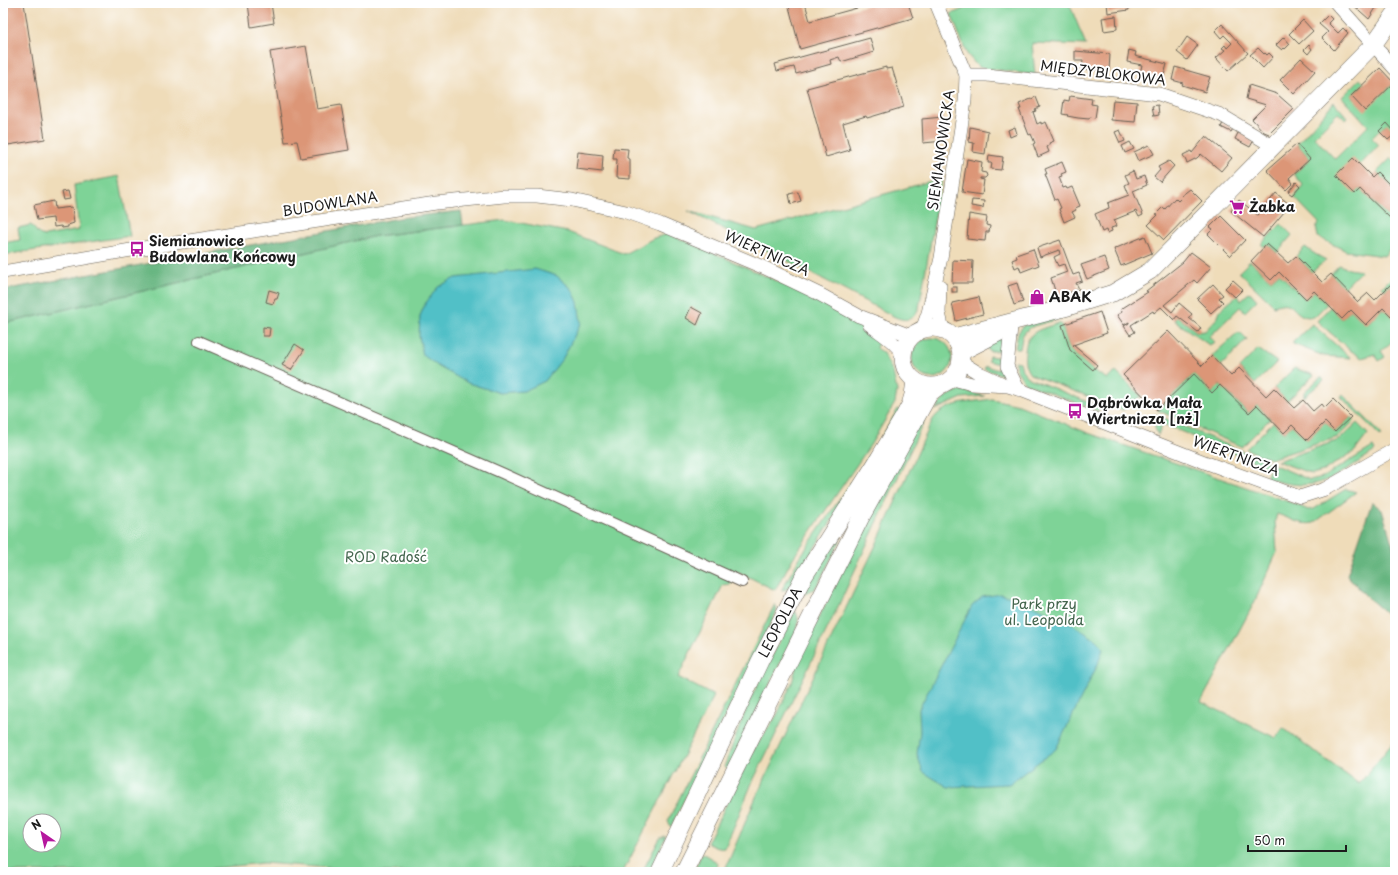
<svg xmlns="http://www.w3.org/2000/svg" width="1398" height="875" viewBox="0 0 1398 875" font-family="'Playpen Sans',sans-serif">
<rect width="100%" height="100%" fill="#fff"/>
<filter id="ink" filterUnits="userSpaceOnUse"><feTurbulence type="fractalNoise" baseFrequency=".025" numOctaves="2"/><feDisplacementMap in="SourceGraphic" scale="8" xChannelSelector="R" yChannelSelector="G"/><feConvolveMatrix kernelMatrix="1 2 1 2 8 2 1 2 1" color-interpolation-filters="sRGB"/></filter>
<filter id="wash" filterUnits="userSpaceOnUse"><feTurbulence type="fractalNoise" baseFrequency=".012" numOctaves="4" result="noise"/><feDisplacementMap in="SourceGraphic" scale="16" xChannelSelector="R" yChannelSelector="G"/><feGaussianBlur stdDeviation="0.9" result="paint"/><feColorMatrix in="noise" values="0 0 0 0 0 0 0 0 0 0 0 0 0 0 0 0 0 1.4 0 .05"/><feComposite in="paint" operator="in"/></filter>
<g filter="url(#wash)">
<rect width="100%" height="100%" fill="#efdcb9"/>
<g fill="#7ed397" stroke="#4d785a" fill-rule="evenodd">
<polygon points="978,3 1069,3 1086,45 1032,43 1035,75 978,67 967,54 951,14"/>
<polygon points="1360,79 1364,83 1351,96 1365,110 1394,83 1395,84 1395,132 1386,124 1372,138 1379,145 1360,165 1355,194 1360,189 1390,218 1395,213 1395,243 1384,256 1346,251 1318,237 1316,227 1319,223 1294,197 1303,185 1294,174 1310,159 1297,144 1334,102 1348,118 1346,120 1338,113 1314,137 1335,159 1368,126 1342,97"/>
<polygon points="1391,158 1395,161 1395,186 1393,188 1377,172"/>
<path d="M 119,176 L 130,236 L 3,255 L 3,243 L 20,240 L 18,228 L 31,225 C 37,230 35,234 45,236 L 79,230 L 74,185 Z"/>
<path d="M 942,178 L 919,308 C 913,320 907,322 895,317 L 802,268 L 688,211 L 756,230 Z"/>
<path d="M 505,220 L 568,232 L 624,254 L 654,238 L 668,234 L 716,254 L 819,300 L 854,322 L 879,339 L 876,348 L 883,353 L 893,372 L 897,391 L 895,403 L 871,444 L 793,558 L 775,590 L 737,571 L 731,584 L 723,585 L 678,677 L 714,696 L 623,872 L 354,872 L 344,869 L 263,863 L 178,872 L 3,872 L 3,324 L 376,236 ZM 30,821 L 54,821 L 54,845 L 30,845 Z"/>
<polygon points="1281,224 1292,235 1277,253 1268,244 1264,247 1261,244"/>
<polygon points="1305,247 1315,254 1326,260 1312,272 1296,256"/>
<path d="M 1250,261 L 1271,280 L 1279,273 L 1305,299 L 1314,291 L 1327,304 L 1314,317 C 1311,317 1306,317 1303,316 C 1290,309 1293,299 1274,306 L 1239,272 Z"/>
<polygon points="1339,265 1349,269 1361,271 1344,288 1331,274"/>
<polygon points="1395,274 1395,289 1391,284 1385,290 1382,287"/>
<polygon points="1250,292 1257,300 1245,312 1240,307 1209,337 1215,342 1209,345 1174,320 1177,316 1197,332 1205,331 1218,317 1220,310 1237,296 1241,300"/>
<polygon points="1330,307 1342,319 1351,310 1366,325 1383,308 1392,317 1395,315 1395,339 1381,351 1385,357 1379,361 1375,354 1362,358 1350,350 1317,321"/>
<path d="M 1066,314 C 1055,325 1028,321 1022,337 C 1021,341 1021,345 1020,349 L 1015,349 L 1018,333 L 1024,325 Z"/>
<path d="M 1059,323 L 1062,325 L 1070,350 L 1093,370 L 1107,379 L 1116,372 L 1141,396 L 1123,410 L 1030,374 C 1025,367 1024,362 1025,353 C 1026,330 1040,330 1059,323 Z"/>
<polygon points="1312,324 1351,358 1324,356 1293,344 1293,342"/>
<polygon points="1237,333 1241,333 1247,339 1221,366 1212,356"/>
<polygon points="1002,335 1002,351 989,351 985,343"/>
<circle cx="932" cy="358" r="20"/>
<polygon points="1258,349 1277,362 1255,384 1239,368"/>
<polygon points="989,356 1002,358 1004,369 1003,375 984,369 986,366 998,370 999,364 988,361"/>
<polygon points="1015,361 1020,362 1022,370 1029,378 1100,407 1098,411 1025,383 1016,369"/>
<polygon points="1294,368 1314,375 1287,401 1274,388"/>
<polygon points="1194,374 1212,393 1220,385 1248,413 1257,405 1271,420 1270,419 1242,447 1157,410"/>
<polygon points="1321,377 1324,380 1304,397 1304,392"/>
<polygon points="953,386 959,387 944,394 932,408 928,406 938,394"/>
<polygon points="960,390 985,396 962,398 935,410 945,397"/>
<polygon points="1343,395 1382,435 1380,436 1341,397"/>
<path d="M 992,399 L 1019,405 L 1088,433 L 1295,504 L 1308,510 L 1314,509 L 1346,489 L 1356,492 L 1314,523 C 1300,526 1290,518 1277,514 L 1275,521 L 1277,552 L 1254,603 L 1201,702 L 1276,738 L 1283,728 L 1359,784 L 1395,740 L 1395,872 L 724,872 L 756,797 L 875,547 L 932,421 C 943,402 973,402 992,399 Z"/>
<polygon points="898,409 901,411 789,588 781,591 800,557 880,440"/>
<path d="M 1155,414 L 1310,480 L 1323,477 L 1373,447 L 1375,451 C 1333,478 1318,495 1266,478 L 1270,468 L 1163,424 L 1158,435 L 1155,428 Z"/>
<polygon points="1351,417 1355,420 1338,437 1270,459 1246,449 1273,422 1284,433 1292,425 1307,440 1325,422 1335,432"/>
<path d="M 920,419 L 924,421 L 836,611 L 752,783 L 725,848 C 719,850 712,845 707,843 L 753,751 L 777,715 L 792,683 L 799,656 Z"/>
<polygon points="1357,423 1368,434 1355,451 1323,471 1312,474 1277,461 1339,440"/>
<polygon points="837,539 840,541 818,584 814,589 805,594 804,593 812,575"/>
<polygon points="775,604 777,609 776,613 671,827 670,826 668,821"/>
<polygon points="794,612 796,612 798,618 798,627 728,769 724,767 749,702"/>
<polygon points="665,836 666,836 649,872 642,872 660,838"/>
<polygon points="702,853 717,862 718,864 715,872 696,872 697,864"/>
</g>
<g fill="#66b580" stroke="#41684e">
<polygon points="461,211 463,225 376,236 3,324 3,290 399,218"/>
<polygon points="1372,502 1382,510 1395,553 1395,621 1366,596 1347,575"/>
</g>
<g fill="#51c0c7" stroke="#366e72">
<polygon points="535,269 557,276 572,289 578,302 581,323 563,358 545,381 524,391 500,393 468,383 439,367 423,355 419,336 420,316 425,304 438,287 455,278"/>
<polygon points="1000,594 1019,599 1069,622 1099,642 1103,649 1098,664 1056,749 1009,784 948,787 923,772 917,754 920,732 919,709 972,606 982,597"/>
</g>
<g id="blocks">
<g fill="#dc9677">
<polygon points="3,3 24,3 45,139 8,145 3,117"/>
<polygon points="248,3 271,3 274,23 251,27"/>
<polygon points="788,3 805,3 810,21 875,3 908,3 913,18 800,49"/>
<polygon points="1107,3 1128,3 1129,10 1108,13"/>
<polygon points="1351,3 1379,3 1369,19"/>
<polygon points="1328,15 1332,19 1328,23 1338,33 1343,28 1348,33 1334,50 1322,38 1328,32 1319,24"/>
<polygon points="1116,16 1117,29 1104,31 1102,18"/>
<polygon points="1303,20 1313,31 1299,44 1289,34"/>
<polygon points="1222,24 1248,53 1228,71 1216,58 1225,50 1222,48 1225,45 1227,48 1232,43 1224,35 1221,38 1215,31"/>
<polygon points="1187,37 1198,45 1187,60 1177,52"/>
<polygon points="1284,37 1290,44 1285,49 1284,48 1282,50 1276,45"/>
<polygon points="870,38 874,52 841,62 839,57 830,60 831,64 796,74 794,67 777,71 775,64"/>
<polygon points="1309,45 1312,49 1308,54 1304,50"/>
<polygon points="306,46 317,109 341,105 349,150 301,158 297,141 285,142 270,52"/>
<polygon points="1258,48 1264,54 1265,53 1267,55 1269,53 1273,57 1263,68 1250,55"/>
<polygon points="1129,50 1136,52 1135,56 1167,64 1163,79 1154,77 1154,80 1147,78 1148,75 1140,73 1142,65 1127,62"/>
<polygon points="1075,51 1110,54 1109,71 1082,69 1083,61 1075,61"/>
<polygon points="1301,58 1315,71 1294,94 1280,80"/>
<polygon points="886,67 886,69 892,68 904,107 874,116 867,118 866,116 843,123 850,150 826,157 807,88"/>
<polygon points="1175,67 1210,77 1205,92 1182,85 1183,83 1172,80"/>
<polygon points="1380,68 1394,83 1365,111 1351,96"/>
<polygon points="1249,85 1277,94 1294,109 1269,134 1264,132 1252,119 1266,105 1246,99"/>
<polygon points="1070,96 1092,99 1091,104 1097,105 1095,118 1090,117 1089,119 1078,118 1067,116 1068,115 1062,114 1064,100 1069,101"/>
<polygon points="1036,97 1040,107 1035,109 1036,111 1033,112 1037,124 1041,122 1041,124 1046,122 1054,141 1049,143 1050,145 1047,147 1049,152 1038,157 1033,144 1035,143 1031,134 1029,135 1019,109 1021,109 1019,104"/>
<polygon points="1113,100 1137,102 1135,122 1111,120"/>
<polygon points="1158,105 1159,115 1154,116 1152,106"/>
<polygon points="943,117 944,141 923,143 922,119"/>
<polygon points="1223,123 1233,129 1231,132 1221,127"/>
<polygon points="1387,123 1395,132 1395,134 1388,140 1379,131"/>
<polygon points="970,127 988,131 985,154 973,152 974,143 969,142"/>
<polygon points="1015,127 1017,134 1010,137 1008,130"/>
<polygon points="1120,130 1125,141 1120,143 1115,132"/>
<polygon points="1239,131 1254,140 1250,147 1235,139"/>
<polygon points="1206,136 1232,158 1221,171 1201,154 1197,158 1187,163 1183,155 1191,151 1192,153"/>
<polygon points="1130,142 1134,149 1125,153 1122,146"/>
<polygon points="1297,144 1310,159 1289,178 1293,183 1286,190 1267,170"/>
<polygon points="1149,145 1154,154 1138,161 1134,152"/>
<polygon points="614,148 628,149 627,158 630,159 630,179 616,178 617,159 613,159"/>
<polygon points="578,152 603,155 602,172 576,169"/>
<polygon points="989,155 1003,157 1001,170 991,169 992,163 988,163"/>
<polygon points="1353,158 1372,177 1377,172 1395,190 1395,213 1390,218 1360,189 1355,194 1336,175"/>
<polygon points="967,159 982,162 981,172 986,173 987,176 985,178 980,178 980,179 984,180 982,195 962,192"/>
<polygon points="1169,161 1174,166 1160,182 1154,177 1160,170 1158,167"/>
<polygon points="1062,162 1066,172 1061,174 1062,176 1059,177 1063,188 1066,187 1067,189 1072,187 1080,206 1075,208 1076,210 1072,212 1075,217 1064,222 1059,209 1061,208 1057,199 1055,200 1045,174 1047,174 1045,169"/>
<polygon points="1133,171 1136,179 1144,176 1147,185 1133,191 1143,215 1139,217 1136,211 1114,220 1117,226 1111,228 1112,231 1107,233 1106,230 1102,232 1095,214 1109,208 1108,203 1129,195 1125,185 1129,183 1125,175"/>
<polygon points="1296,182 1300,186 1292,195 1288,192"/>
<polygon points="1190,189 1202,201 1164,240 1148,225 1158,215 1156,214 1163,207 1165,209 1175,198 1178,201 1182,197 1181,196"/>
<polygon points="68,191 70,199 64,200 62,192"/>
<polygon points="798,192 801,201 791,204 789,194"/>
<polygon points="1276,193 1290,205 1263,237 1231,211 1239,200 1258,215"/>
<polygon points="972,200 984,201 983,208 971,206"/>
<polygon points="54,201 55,209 72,207 74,223 68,225 68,227 62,228 61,226 54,227 53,218 37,220 34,205"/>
<polygon points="969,214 987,217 986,225 990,226 989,232 986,232 985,241 967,239"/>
<polygon points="1221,216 1245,240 1230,256 1208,234 1213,229 1210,227"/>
<polygon points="1145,236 1152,253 1121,266 1114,249"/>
<polygon points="1060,240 1073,275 1079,273 1082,281 1076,283 1079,289 1057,297 1051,278 1067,272 1064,264 1058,266 1054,257 1060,254 1059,250 1040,257 1037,248"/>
<polygon points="1267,244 1288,263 1296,256 1322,282 1331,274 1358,302 1368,293 1375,300 1391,284 1395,289 1395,315 1392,317 1383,308 1366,325 1351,310 1342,319 1314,291 1306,299 1279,272 1271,280 1251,261"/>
<polygon points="1033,249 1039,265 1021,272 1019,266 1015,268 1012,260 1017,258 1016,255"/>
<polygon points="1191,252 1211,267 1197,283 1194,280 1164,305 1172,312 1179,303 1192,314 1189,318 1201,328 1198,332 1177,316 1174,320 1161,307 1154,313 1153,311 1131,325 1135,332 1130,335 1124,326 1129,323 1129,322 1124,325 1117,315 1122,312 1121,309 1148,292 1146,291 1183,262"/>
<polygon points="1104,257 1109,270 1087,279 1081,265"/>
<polygon points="953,260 973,261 972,283 952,283"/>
<polygon points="1233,280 1243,289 1235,297 1225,288"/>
<polygon points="1017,283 1023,302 1014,305 1008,286"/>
<polygon points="1213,284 1223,295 1219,298 1223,302 1211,313 1197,299"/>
<rect x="952" y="287" width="5" height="5"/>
<polygon points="269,290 279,293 277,299 275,299 273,304 266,302"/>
<polygon points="979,297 983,314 956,321 952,303"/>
<polygon points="691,307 702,313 697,325 686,318"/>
<polygon points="1100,312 1107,333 1073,345 1097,365 1093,370 1070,350 1062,325"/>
<polygon points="263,327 270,328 269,336 263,336"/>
<polygon points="1168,331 1202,366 1212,356 1231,376 1239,368 1266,396 1274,388 1294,408 1303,400 1313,411 1321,404 1324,408 1333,399 1351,417 1335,432 1325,422 1307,440 1292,425 1284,433 1257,405 1249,413 1220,385 1212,393 1194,374 1157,410 1123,375"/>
<polygon points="295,344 304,350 291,370 282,365"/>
</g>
</g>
</g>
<g filter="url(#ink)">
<use href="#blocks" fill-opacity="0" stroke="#665f53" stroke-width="1"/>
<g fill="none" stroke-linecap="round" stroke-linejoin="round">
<g stroke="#665f53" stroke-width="12">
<polyline id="pedestrian" points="199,341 502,473 742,582"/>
</g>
<g stroke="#665f53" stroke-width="14">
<g id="minor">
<polyline points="1336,3 1395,69"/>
<polyline points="966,75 987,75 1159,94 1221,115 1266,142 1273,148"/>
<polyline points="3,272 137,249 436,203 504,196 537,196 572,200 626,212 660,224 765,268 819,294 859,316 911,336"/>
<polyline points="940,286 939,313 943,330"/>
<path d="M 869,324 C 881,334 895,341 903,355"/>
<polyline points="1011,327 1007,366 1018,389"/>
<polyline points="922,330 928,313 941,258 965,101 966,75 936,3"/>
<polyline points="961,362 977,372 1001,383"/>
<polyline points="953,379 972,384 1008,386 1018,389 1207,463 1300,497 1325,489 1395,449"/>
</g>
</g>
<g stroke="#665f53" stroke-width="18">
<g id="tertiary">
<circle cx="932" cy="357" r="29"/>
<polyline points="954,337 1068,307 1113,293 1150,271 1373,45 1395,14"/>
<polyline points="961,352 1000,332"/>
<path id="s1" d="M 660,872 L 760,661 L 803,578 L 875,465 L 903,418 L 910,405 L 913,395 L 915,381"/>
<polyline points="684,872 860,519 927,398 930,393 939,386"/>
</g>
</g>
<use href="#pedestrian" stroke="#fff" stroke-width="10"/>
<use href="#minor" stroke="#fff" stroke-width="13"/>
<use href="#tertiary" stroke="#fff" stroke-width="17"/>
</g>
</g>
<defs>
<g id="supermarket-bare" transform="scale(1.2)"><path d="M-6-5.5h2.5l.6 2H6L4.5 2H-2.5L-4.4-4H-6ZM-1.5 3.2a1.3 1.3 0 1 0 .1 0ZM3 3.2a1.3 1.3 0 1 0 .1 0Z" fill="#b5179e" stroke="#fff" stroke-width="2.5" paint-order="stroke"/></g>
<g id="bus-bare" transform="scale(1.2)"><path d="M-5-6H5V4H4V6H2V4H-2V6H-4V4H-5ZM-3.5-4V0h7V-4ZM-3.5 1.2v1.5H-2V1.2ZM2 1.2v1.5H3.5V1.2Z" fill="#b5179e" stroke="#fff" stroke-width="2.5" paint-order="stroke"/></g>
<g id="shop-bare" transform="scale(1.2)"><path d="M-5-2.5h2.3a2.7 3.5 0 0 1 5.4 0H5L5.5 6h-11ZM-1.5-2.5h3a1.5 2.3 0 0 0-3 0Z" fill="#b5179e" stroke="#fff" stroke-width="2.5" paint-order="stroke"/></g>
</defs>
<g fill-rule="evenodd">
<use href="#supermarket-bare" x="1237" y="207"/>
<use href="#bus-bare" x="137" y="249"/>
<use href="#shop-bare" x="1037" y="297"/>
<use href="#bus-bare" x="1075" y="411"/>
</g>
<g text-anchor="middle" stroke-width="4" stroke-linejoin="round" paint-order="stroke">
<g font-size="14" fill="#1c1c1c" stroke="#fff">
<text transform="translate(1103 73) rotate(7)" y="5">MIĘDZYBLOKOWA</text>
<text transform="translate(941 150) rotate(-82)" y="5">SIEMIANOWICKA</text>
<text transform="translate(330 204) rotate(-9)" y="5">BUDOWLANA</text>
<text transform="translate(767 253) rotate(24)" y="5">WIERTNICZA</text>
<text transform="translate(1236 456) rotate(20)" y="5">WIERTNICZA</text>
<text dy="5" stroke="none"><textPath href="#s1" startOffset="277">LEOPOLDA</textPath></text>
</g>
<g font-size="14" font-weight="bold" fill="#1c1c1c" stroke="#fff" text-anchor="start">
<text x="1249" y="212">Żabka</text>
<text x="149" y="246">Siemianowice<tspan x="149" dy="16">Budowlana Końcowy</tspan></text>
<text x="1049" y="302">ABAK</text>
<text x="1087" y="408">Dąbrówka Mała<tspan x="1087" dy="16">Wiertnicza [nż]</tspan></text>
</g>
<g font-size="14" fill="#43654d" stroke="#fff">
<text x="386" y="562">ROD Radość</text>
<text x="1044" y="609">Park przy<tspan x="1044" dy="16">ul. Leopolda</tspan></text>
</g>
</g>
<rect width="1398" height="875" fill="none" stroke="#fff" stroke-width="16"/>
<g transform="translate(42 833) rotate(326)"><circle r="19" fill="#ffffff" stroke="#a4a4a4"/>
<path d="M0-3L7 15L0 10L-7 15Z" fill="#b5179e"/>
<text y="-6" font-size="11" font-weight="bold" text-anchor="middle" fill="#1c1c1c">N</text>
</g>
<path d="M1248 845v6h98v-6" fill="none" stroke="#1c1c1c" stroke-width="2"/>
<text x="1254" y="845" font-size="12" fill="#1c1c1c" stroke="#ffffff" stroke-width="3" paint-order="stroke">50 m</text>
</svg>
